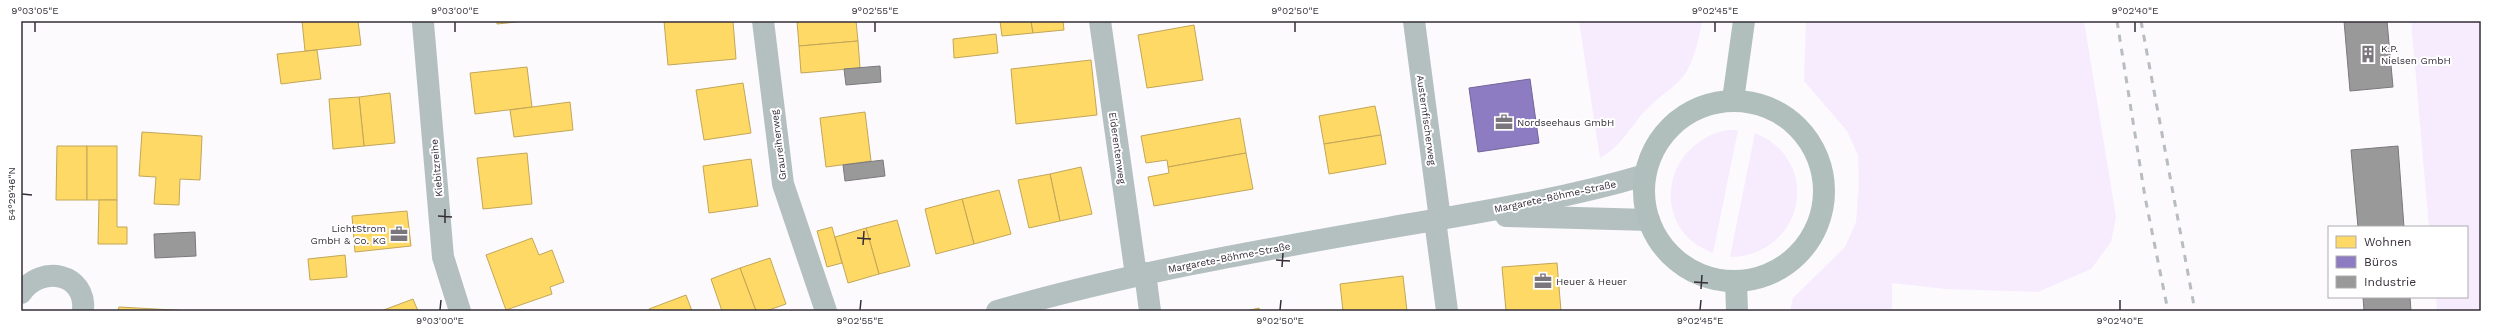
<svg xmlns="http://www.w3.org/2000/svg" width="2502" height="332" viewBox="0 0 2502 332" font-family="'Work Sans',sans-serif">
<rect width="100%" height="100%" fill="#fcfafd"/>
<g fill="#f7ecfe">
<path d="M 1579,21 L 1702,21 C 1699,38 1695,56 1687,71 C 1677,87 1661,94 1649,107 C 1632,123 1622,147 1600,158 Z"/>
<polygon points="1806,21 2084,21 2116,217 2111,242 2091,269 2038,292 1946,289 1892,283 1892,311 1790,311 1793,298 1845,247 1856,222 1859,184 1858,155 1847,131 1804,81"/>
<polygon points="2411,21 2481,21 2481,311 2437,311 2436,297 2467,297 2467,227 2429,227"/>
<path d="M 1728,130 L 1738,130 L 1713,253 C 1648,229 1662,142 1728,130 Z"/>
<path d="M 1755,133 C 1824,161 1803,256 1730,257 Z"/>
</g>
<g fill="#ffd966" stroke="#c2a658">
<polygon points="302,21 358,21 361,45 305,51"/>
<polygon points="497,21 526,21 497,24"/>
<polygon points="664,21 733,21 736,59 668,65"/>
<polygon points="797,21 856,21 858,41 799,46"/>
<polygon points="1000,21 1031,21 1033,33 1002,36"/>
<polygon points="1031,21 1063,21 1064,30 1033,33"/>
<polygon points="1194,25 1203,80 1147,88 1138,35"/>
<polygon points="996,34 998,53 954,58 953,39"/>
<polygon points="858,41 860,68 801,73 799,46"/>
<polygon points="317,50 321,79 281,84 277,54"/>
<polygon points="1091,60 1097,115 1016,124 1011,69"/>
<polygon points="527,67 532,107 475,114 470,73"/>
<polygon points="743,83 751,133 704,140 696,90"/>
<polygon points="390,93 395,143 364,146 359,97"/>
<polygon points="359,97 364,146 333,149 329,99"/>
<polygon points="570,102 573,130 514,137 510,110"/>
<polygon points="1375,106 1381,135 1324,144 1319,116"/>
<polygon points="865,112 871,161 826,167 820,118"/>
<polygon points="1240,118 1246,153 1168,167 1167,160 1146,163 1141,136"/>
<polygon points="142,132 202,136 200,180 180,179 179,205 154,204 156,177 139,176"/>
<polygon points="1381,135 1386,164 1329,174 1324,144"/>
<polygon points="57,146 87,146 87,200 56,200"/>
<rect x="87" y="146" width="30" height="54"/>
<polygon points="527,153 532,204 483,209 477,158"/>
<polygon points="1246,153 1253,189 1154,206 1148,177 1169,173 1168,167"/>
<polygon points="751,159 758,206 709,213 703,166"/>
<polygon points="1081,167 1092,214 1060,221 1050,174"/>
<polygon points="1050,174 1060,221 1029,228 1018,180"/>
<polygon points="999,190 1011,234 974,244 962,199"/>
<polygon points="962,199 974,244 936,254 925,209"/>
<polygon points="99,200 117,200 117,227 127,227 127,244 98,244"/>
<polygon points="407,211 411,246 355,252 352,216"/>
<polygon points="897,220 910,266 879,274 866,228"/>
<polygon points="832,227 842,263 827,267 817,231"/>
<polygon points="866,228 879,274 848,283 835,237"/>
<polygon points="532,238 539,255 552,250 564,282 550,287 552,294 506,310 486,255"/>
<polygon points="345,255 347,277 310,280 308,259"/>
<polygon points="770,258 786,304 766,311 756,311 740,268"/>
<polygon points="1557,263 1561,311 1506,311 1502,267"/>
<polygon points="740,268 756,311 722,311 711,279"/>
<polygon points="1403,276 1407,311 1343,311 1340,284"/>
<polygon points="686,295 692,311 649,311 649,309"/>
<polygon points="413,299 418,311 381,311"/>
<polygon points="119,307 191,311 118,311"/>
<polygon points="1259,308 1260,311 1246,311"/>
</g>
<polygon fill="#8e7cc3" stroke="#736599" points="1530,79 1539,143 1478,152 1469,88"/>
<g fill="#999" stroke="#7b797c">
<polygon points="2344,21 2387,21 2393,87 2350,91"/>
<polygon points="880,66 881,82 846,85 844,69"/>
<polygon points="2398,146 2404,227 2358,227 2351,150"/>
<polygon points="883,160 885,176 845,181 843,165"/>
<polygon points="195,232 196,256 155,258 154,234"/>
<polygon points="2363,297 2410,297 2411,311 2364,311"/>
</g>
<g fill="none" stroke-linecap="round" stroke-linejoin="round">
<g stroke="#b4bfbf" stroke-width="22">
<polyline points="763,21 783,184 826,311"/>
<polyline points="1100,21 1136,275"/>
<polyline points="1414,21 1440,219"/>
<polyline points="423,23 443,257 460,311"/>
<polyline points="1506,216 1649,220"/>
<polyline points="1435,220 1447,311"/>
<polyline points="1145,273 1150,311"/>
<path d="M 21,293 C 41,264 87,273 83,311"/>
<path d="M 997,311 C 1125,274 1256,251 1388,228 C 1474,213 1561,200 1645,175"/>
</g>
<g stroke="#b0bebc" stroke-width="22">
<polyline points="1733,100 1744,21"/>
<circle cx="1734" cy="191" r="90"/>
<polyline points="1736,281 1737,311"/>
</g>
<g stroke="#b8bec0" stroke-width="3" stroke-dasharray="7 7" stroke-linecap="butt">
<polyline points="2117,21 2145,197 2168,311"/>
<polyline points="2141,21 2195,311"/>
</g>
</g>
<path fill="none" stroke="#352e38" stroke-width="1.5" d="M 35,32 L 35,22M 455,32 L 455,22M 875,32 L 875,22M 1295,32 L 1295,22M 1715,32 L 1715,22M 2135,32 L 2135,22M 22,194 L 32,195M 438,216 L 452,217M 445,223 L 445,209M 857,238 L 871,239M 863,245 L 864,231M 1276,260 L 1290,261M 1282,267 L 1283,253M 1694,282 L 1708,283M 1701,289 L 1702,275M 440,310 L 441,300M 860,310 L 861,300M 1280,310 L 1281,300M 1700,310 L 1701,300M 2120,310 L 2120,300"/>
<defs>
<g id="building-bare" transform="scale(1.38)"><path d="M-4-6H4V6H1V3H-1V6H-4ZM-2.5-4.3h1.7v1.8h-1.7ZM.8-4.3h1.7v1.8H.8ZM-2.5-1h1.7V.8h-1.7ZM.8-1h1.7V.8H.8Z" fill="#7b757d" stroke="#fff" stroke-width="2.5" paint-order="stroke"/></g>
<g id="office-bare" transform="scale(1.38)"><path d="M-6-3h4V-5.5h4V-3h4V5H-6ZM-1-4.5V-3h2v-1.5ZM-6 0V1H6V0Z" fill="#7b757d" stroke="#fff" stroke-width="2.5" paint-order="stroke"/></g>
</defs>
<g fill-rule="evenodd">
<use href="#building-bare" x="2368" y="54"/>
<use href="#office-bare" x="1504" y="122"/>
<use href="#office-bare" x="399" y="234"/>
<use href="#office-bare" x="1543" y="281"/>
</g>
<g text-anchor="middle" stroke-width="4" stroke-linejoin="round" paint-order="stroke">
<g font-size="10" fill="#352e38" stroke="#fff" text-anchor="start">
<text x="2381" y="52">K.P.<tspan x="2381" dy="12">Nielsen GmbH</tspan></text>
<text x="1517" y="126">Nordseehaus GmbH</text>
<text x="386" y="232" text-anchor="end">LichtStrom<tspan x="386" dy="12">GmbH &amp; Co. KG</tspan></text>
<text x="1556" y="285">Heuer &amp; Heuer</text>
</g>
<g font-size="10" fill="#352e38" stroke="#fff">
<text transform="translate(1427 120) rotate(82)" y="4">Austernfischerweg</text>
<text transform="translate(778 145) rotate(-97)" y="4">Graureiherweg</text>
<text transform="translate(1118 148) rotate(82)" y="4">Eiderentenweg</text>
<text transform="translate(436 168) rotate(-95)" y="4">Kiebitzreihe</text>
<text transform="translate(1555 196) rotate(-12)" y="4">Margarete-Böhme-Straße</text>
<text transform="translate(1229 257) rotate(-11)" y="4">Margarete-Böhme-Straße</text>
</g>
</g>
<rect width="2502" height="332" fill="none" stroke="#ffffff" stroke-width="44"/>
<rect x="2328" y="226" width="140" height="72" fill="#ffffff" stroke="#aeabaf"/>
<rect x="2336" y="236" width="20" height="12" fill="#ffd966" stroke="#aeabaf"/>
<text x="2364" y="246" font-size="12" fill="#352e38">Wohnen</text>
<rect x="2336" y="256" width="20" height="12" fill="#8e7cc3" stroke="#aeabaf"/>
<text x="2364" y="266" font-size="12" fill="#352e38">Büros</text>
<rect x="2336" y="276" width="20" height="12" fill="#999999" stroke="#aeabaf"/>
<text x="2364" y="286" font-size="12" fill="#352e38">Industrie</text>
<rect x="22" y="22" width="2458" height="288" fill="none" stroke="#352e38" stroke-width="1.5"/>
<g font-size="10" text-anchor="middle" fill="#352e38">
<text x="35" y="14">9°03'05"E</text>
<text x="455" y="14">9°03'00"E</text>
<text x="875" y="14">9°02'55"E</text>
<text x="1295" y="14">9°02'50"E</text>
<text x="1715" y="14">9°02'45"E</text>
<text x="2135" y="14">9°02'40"E</text>
<text transform="translate(11 194) rotate(-90)" y="4">54°29'46"N</text>
<text x="440" y="324">9°03'00"E</text>
<text x="860" y="324">9°02'55"E</text>
<text x="1280" y="324">9°02'50"E</text>
<text x="1700" y="324">9°02'45"E</text>
<text x="2120" y="324">9°02'40"E</text>
</g>
</svg>
